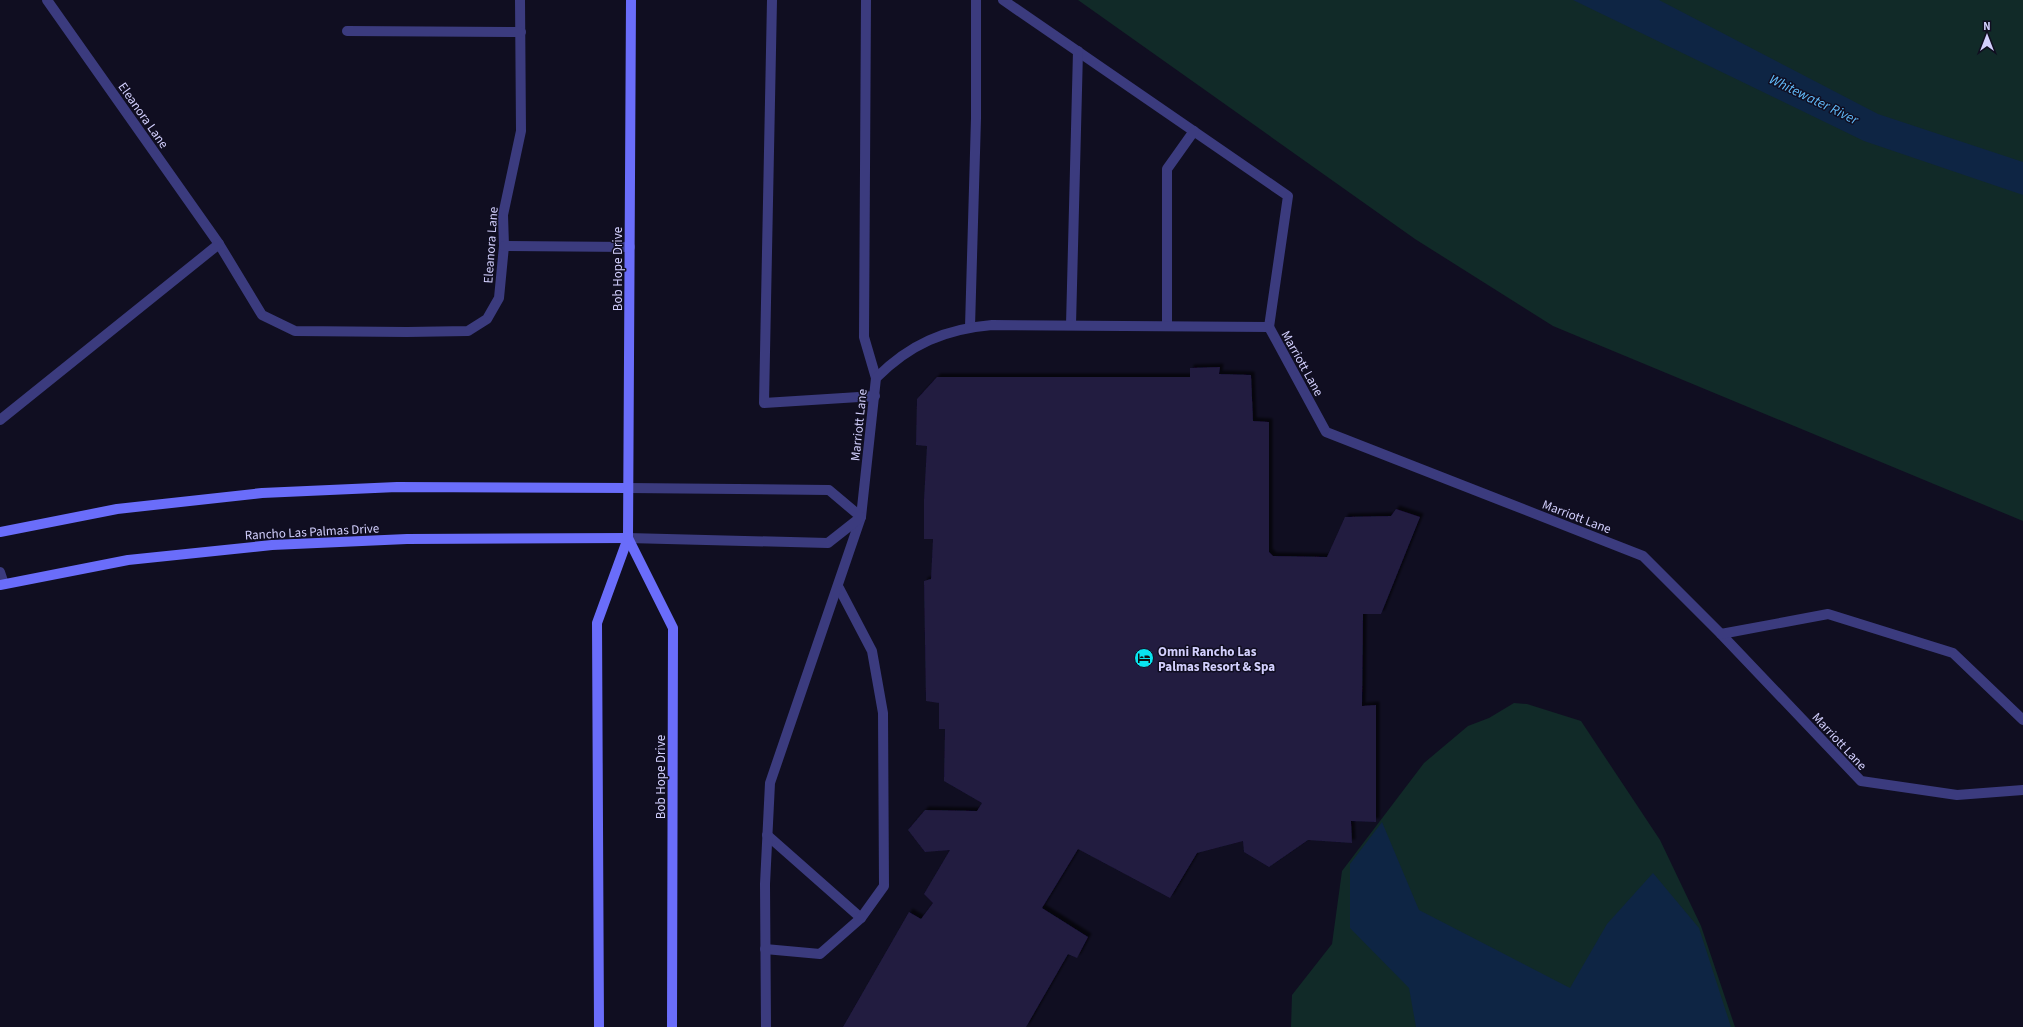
<svg xmlns="http://www.w3.org/2000/svg" width="2023" height="1027" viewBox="0 0 2023 1027" font-family="'Source Sans 3',sans-serif">
<defs>
<filter id="shadow"><feDropShadow dx="3.5" dy="-3.5" stdDeviation="1" flood-color="#0009"/></filter>
</defs>
<rect width="100%" height="100%" fill="#100e21"/>
<g fill="#112a28">
<polygon points="1078,0 2023,0 2023,521 1553,326 1415,239"/>
<polygon points="1514,703 1527,704 1581,721 1660,840 1701,926 1735,1027 1291,1027 1292,995 1332,944 1342,871 1424,763 1468,726 1489,718"/>
</g>
<g fill="#0e2544">
<polygon points="1573,0 1659,0 1878,114 2023,162 2023,195 1864,141"/>
<polygon points="1382,822 1419,910 1570,988 1607,924 1653,873 1699,928 1731,1027 1416,1027 1409,988 1350,928 1350,864"/>
</g>
<polygon fill="#211b41" filter="url(#shadow)" points="1220,367 1219,374 1251,375 1253,421 1269,422 1269,552 1273,556 1327,557 1345,517 1391,516 1396,509 1420,517 1381,614 1363,614 1362,706 1376,705 1376,822 1351,821 1352,843 1308,840 1269,867 1244,852 1243,841 1197,853 1170,898 1078,849 1042,908 1088,937 1077,958 1068,954 1026,1027 843,1027 909,912 921,919 933,903 924,894 950,850 925,852 908,830 925,810 977,811 982,803 944,781 945,729 939,729 939,703 926,701 924,581 931,579 933,539 924,539 924,500 927,446 916,445 917,399 937,377 1190,377 1190,368"/>
<g fill="none" stroke-linecap="round" stroke-linejoin="round">
<g stroke="#3b3b7e" stroke-width="10">
<polyline points="772,0 764,403 875,396"/>
<polyline points="866,0 864,337 876,378"/>
<polyline points="1003,0 1288,196 1269,327"/>
<polyline points="1071,325 1078,51"/>
<polyline points="1167,326 1167,169 1194,131"/>
<polyline points="970,327 976,118 976,0"/>
<polyline points="1721,634 1861,781 1957,795 2023,790"/>
<polyline points="767,835 861,918"/>
<polyline points="765,949 820,954 861,918 884,886 883,713 872,651 839,588"/>
<path d="M 766,1027 L 765,884 L 770,783 L 861,517 L 876,378 C 910,344 945,329 992,325 L 1269,327 L 1326,432 L 1643,556 L 1721,634 L 1828,614 L 1953,653 L 2023,720"/>
</g>
<g stroke="#3b3b7e" stroke-width="10">
<polyline points="47,0 219,244 262,315 295,331 407,332 468,331 487,319 499,298 504,246 503,215 521,131 520,0"/>
<polyline points="347,31 521,32"/>
<polyline points="504,246 630,247"/>
<polyline points="0,420 219,244"/>
<polyline points="628,488 829,490 861,517 828,543 628,538"/>
<polyline points="0,572 4,584"/>
</g>
<g stroke="#6a6dfa" stroke-width="10">
<polyline points="0,532 117,509 262,493 397,487 628,488"/>
<polyline points="628,538 673,628 672,1027"/>
<polyline points="0,585 128,560 272,545 407,539 628,538"/>
<polyline points="599,1027 597,623 628,538 631,0"/>
</g>
</g>
<defs>
<g id="hotel-disc" transform="scale(1)"><circle r="9.5" fill="#09e4f0" stroke="#100e21"/><path d="M-6-4.5h1.5V1H6V5H4.5V3h-9V5H-6ZM-4 0a1.8 1.8 0 1 1 3.6 0ZM.5 0V-2.5h3Q6-2.5 6 0Z" fill="#111"/></g>
</defs>
<g fill-rule="evenodd">
<use href="#hotel-disc" x="1144" y="658"/>
</g>
<g text-anchor="middle" stroke-width="3" stroke-linejoin="round" paint-order="stroke">
<g font-size="13" fill="#d2cffd" stroke="#100e21">
<text transform="translate(144 115) rotate(55)" y="5">Eleanora Lane</text>
<text transform="translate(490 245) rotate(-86)" y="5">Eleanora Lane</text>
<text transform="translate(617 269) rotate(-90)" y="5">Bob Hope Drive</text>
<text transform="translate(1303 363) rotate(61)" y="5">Marriott Lane</text>
<text transform="translate(858 425) rotate(-84)" y="5">Marriott Lane</text>
<text transform="translate(1577 516) rotate(21)" y="5">Marriott Lane</text>
<text transform="translate(312 531) rotate(-3)" y="5">Rancho Las Palmas Drive</text>
<text transform="translate(1840 741) rotate(47)" y="5">Marriott Lane</text>
<text transform="translate(660 777) rotate(-90)" y="5">Bob Hope Drive</text>
</g>
<g font-size="13" font-weight="bold" fill="#d2cffd" stroke="#100e21" text-anchor="start">
<text x="1158" y="656">Omni Rancho Las<tspan x="1158" dy="15">Palmas Resort &amp; Spa</tspan></text>
</g>
<g font-size="14" font-style="italic" fill="#61baf9" stroke="#100e21">
<text transform="translate(1814 99) rotate(26)" y="5">Whitewater River</text>
</g>
</g>
<g transform="translate(1987 36)" stroke="#100e21" stroke-width="3" paint-order="stroke">
<path d="M0-3L7 15L0 10L-7 15Z" fill="#d2cffd"/>
<text y="-6" font-size="11" font-weight="bold" text-anchor="middle" fill="#d2cffd">N</text>
</g>
</svg>
